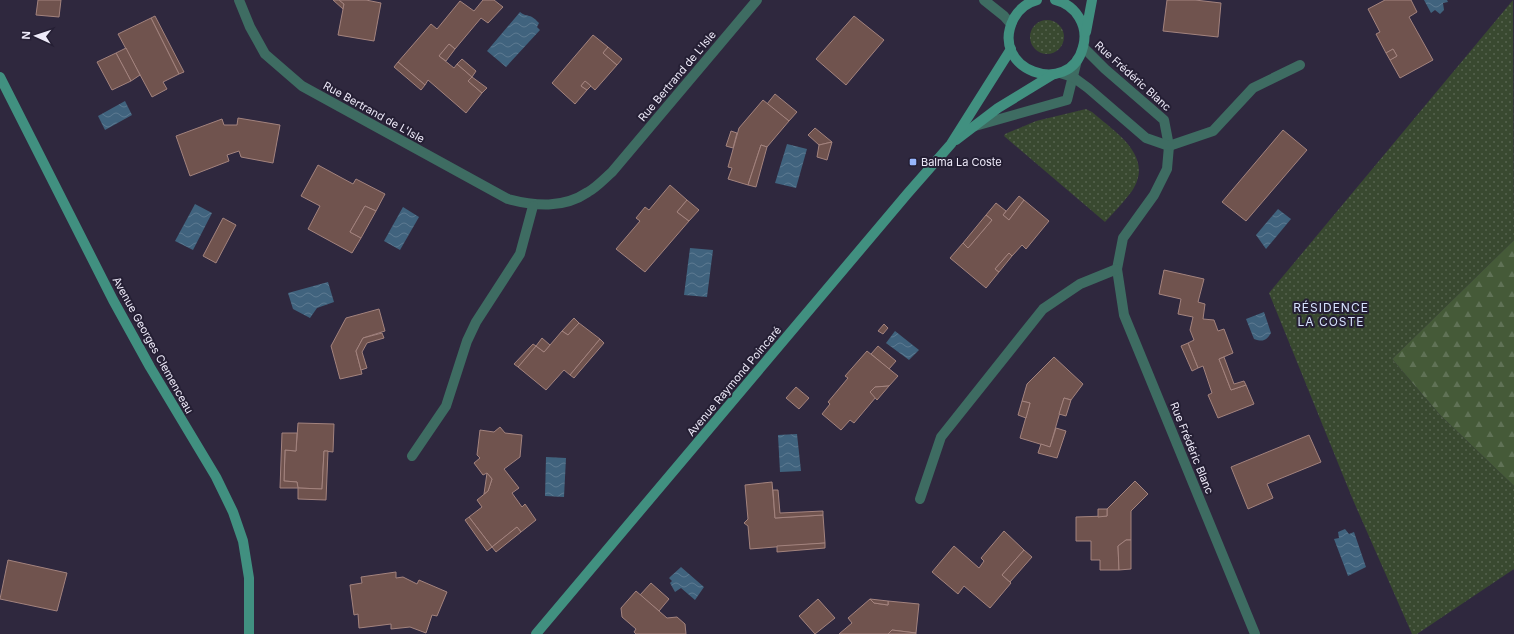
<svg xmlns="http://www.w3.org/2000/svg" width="1514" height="634" viewBox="0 0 1514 634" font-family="Inter,sans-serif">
<defs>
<pattern id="grass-dots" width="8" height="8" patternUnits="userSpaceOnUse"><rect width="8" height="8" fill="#394930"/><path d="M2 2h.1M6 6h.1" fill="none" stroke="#56634f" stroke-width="1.8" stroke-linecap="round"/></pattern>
<pattern id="forest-firs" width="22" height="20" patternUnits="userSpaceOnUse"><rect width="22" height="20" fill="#455a38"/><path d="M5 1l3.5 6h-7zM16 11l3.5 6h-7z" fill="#607256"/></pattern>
<pattern id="water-waves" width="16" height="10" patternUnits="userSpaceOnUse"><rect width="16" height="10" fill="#40637e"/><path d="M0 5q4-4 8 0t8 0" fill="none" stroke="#5c7a91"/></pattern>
</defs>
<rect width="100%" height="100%" fill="#2f283e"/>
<g fill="url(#grass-dots)">
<polygon points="1513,0 1514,240 1392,359 1440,415 1514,486 1514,569 1417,634 1412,634 1353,500 1269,293"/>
<circle cx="1047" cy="37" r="17"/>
<path d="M 1086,109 L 1092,112 C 1115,132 1155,156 1132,191 C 1124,202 1114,212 1105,222 L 1004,136 L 1005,134 L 1036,121 Z"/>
</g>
<polygon fill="url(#forest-firs)" points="1514,240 1514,486 1440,415 1392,359"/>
<g fill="url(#water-waves)">
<polygon points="1424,0 1447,0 1448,2 1443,3 1444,10 1440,14 1435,10 1431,13"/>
<path d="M 520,12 C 527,18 529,12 539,23 L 537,27 L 540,30 L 506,67 L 487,51 Z"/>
<polygon points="125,101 132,115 105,130 98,116"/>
<polygon points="787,144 807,149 796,188 775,183"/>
<polygon points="195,204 212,213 193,250 175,241"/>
<polygon points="403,207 419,217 400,250 384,241"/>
<polygon points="1278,209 1291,219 1266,249 1256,235"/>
<polygon points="690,248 713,250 707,297 684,295"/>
<polygon points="328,282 334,302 317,308 310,318 293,309 288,293"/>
<path d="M 1264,312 L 1271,333 C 1266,341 1263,342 1254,339 L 1246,319 Z"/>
<polygon points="895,331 919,350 909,360 886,343"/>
<polygon points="797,434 801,471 780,472 778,435"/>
<polygon points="546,457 566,458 564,497 545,496"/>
<polygon points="1345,529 1349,534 1354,532 1366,567 1348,576 1334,539 1339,538 1338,532"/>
<polygon points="681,567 704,587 695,600 681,588 675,592 670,583 672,581 669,578"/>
</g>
<g fill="#70534e" stroke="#a3837e">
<polygon points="38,0 61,0 59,17 36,15"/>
<polygon points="333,0 339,0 344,4 343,9"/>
<polygon points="339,0 366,0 381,3 374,41 338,35 344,4"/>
<polygon points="483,0 494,0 503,7 488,23 481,18 455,49 449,44 439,56 454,68 457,64 472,77 468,81 482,93 466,113 428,80 425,85 398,62 431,24 437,29 460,1 474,11"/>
<polygon points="1167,0 1195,0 1221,3 1218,37 1163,31"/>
<polygon points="1385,0 1411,0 1417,12 1409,17 1433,60 1400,78 1390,60 1397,56 1393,49 1386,53 1376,34 1380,32 1368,9"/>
<polygon points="155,16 184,72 179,74 151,18"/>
<polygon points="854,16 884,40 846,85 816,59"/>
<polygon points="151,18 179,74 163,82 167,89 152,97 118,34"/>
<polygon points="593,35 608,47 603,53 617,65 595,90 585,81 581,86 587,90 575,104 552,83"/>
<polygon points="449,44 455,49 446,61 439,56"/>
<polygon points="608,47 622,59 617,65 603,53"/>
<polygon points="126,48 140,75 131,81 116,53"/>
<polygon points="1393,49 1397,56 1390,60 1386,53"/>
<polygon points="116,53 131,81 112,90 97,62"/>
<polygon points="462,59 476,71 472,77 457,64"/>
<polygon points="398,62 425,85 421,90 394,67"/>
<polygon points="472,77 487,88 482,93 468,81"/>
<polygon points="585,81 591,86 587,90 581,86"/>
<polygon points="775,94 797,112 789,121 767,104"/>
<polygon points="763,100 789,121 767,147 761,145 748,185 728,179 732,168 728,167 739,128"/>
<polygon points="238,118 280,125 273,163 241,157 239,151 227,155 229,161 190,176 176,136 222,119 224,125 237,125"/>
<polygon points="815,128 832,142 819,145 808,135"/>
<polygon points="1283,130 1307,150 1246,221 1222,202"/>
<polygon points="731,131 737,133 733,148 726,146"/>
<polygon points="832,142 827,160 817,157 819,145"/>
<polygon points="761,145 767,147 756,187 748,185"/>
<polygon points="318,165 353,184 356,179 385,194 376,211 365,206 350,232 361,238 352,253 308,229 320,206 301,196"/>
<polygon points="670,185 687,200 677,212 689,221 645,272 616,249 640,221 636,218 645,207 649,210"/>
<polygon points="1019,196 1024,200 1009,220 1003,215"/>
<polygon points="687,200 699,210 689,221 677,212"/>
<polygon points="1024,200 1049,221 1026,249 1022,245 1012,256 1009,253 995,269 999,272 986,288 950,258 963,243 968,248 992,220 986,215 996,203 1006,211 1003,215 1009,220"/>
<polygon points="365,206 376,211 361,238 350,232"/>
<polygon points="986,215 992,220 968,248 963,243"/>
<polygon points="223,218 236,225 216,263 203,256"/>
<polygon points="1009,253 1012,256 999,272 995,269"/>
<polygon points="1164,270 1204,279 1198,302 1205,304 1203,319 1214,320 1218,331 1224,329 1233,353 1219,359 1231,390 1246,385 1254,404 1218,418 1208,395 1212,393 1203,366 1198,368 1188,343 1194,340 1190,330 1193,317 1178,314 1181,299 1159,294"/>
<polygon points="379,309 385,331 363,338 356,351 362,374 340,379 331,346 346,318"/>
<polygon points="574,318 579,323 568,335 562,331"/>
<polygon points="579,323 600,339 570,375 564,370 546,390 518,367 536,346 544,352 562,331 568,335"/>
<polygon points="884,324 888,328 883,334 878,331"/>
<polygon points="382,333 384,338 367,343 362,352 367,368 361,370 356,351 363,338"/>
<polygon points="542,338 550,345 544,352 536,346"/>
<polygon points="600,339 604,343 574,378 570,375"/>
<polygon points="1188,343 1198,368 1192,371 1181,346"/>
<polygon points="533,344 536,346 518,367 514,364"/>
<polygon points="878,346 896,361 889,369 871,354"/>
<polygon points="867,351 898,376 889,386 875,387 870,392 876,397 854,423 850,420 841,430 822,414 830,404 828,402 848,378 845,376"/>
<polygon points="1054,357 1083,384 1071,400 1064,398 1050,447 1020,438 1030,403 1022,401 1027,384"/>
<polygon points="1224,357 1234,384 1244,381 1246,385 1231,390 1219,359"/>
<polygon points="889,386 877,400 870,392 875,387"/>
<polygon points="796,387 809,398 799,409 786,398"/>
<polygon points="1064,398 1071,400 1066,416 1059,414"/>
<polygon points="1022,401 1030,403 1026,418 1018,415"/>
<polygon points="298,423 334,424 333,452 324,451 322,489 298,488 297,482 284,481 285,450 296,451"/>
<polygon points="500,427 505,433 522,435 520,457 504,469 519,488 512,493 522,507 525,504 536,520 521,532 517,527 492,547 469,517 482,507 477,500 488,491 492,479 487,473 483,475 474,463 480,458 477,455 480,430 494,432"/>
<polygon points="1056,428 1066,431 1057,458 1038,453 1041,444 1050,447"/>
<polygon points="282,433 297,433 296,451 285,450 284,481 297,482 298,488 280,488"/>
<polygon points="1309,435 1321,462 1267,484 1273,498 1248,509 1231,467"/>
<polygon points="324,451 328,451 326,500 298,499 298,488 322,489"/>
<polygon points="487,473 492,479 488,491 484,494"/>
<polygon points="1135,481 1148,494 1131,511 1131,540 1126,540 1118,546 1119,570 1100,570 1100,560 1091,560 1091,541 1076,541 1076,517 1107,516 1107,509"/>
<polygon points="772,482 775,518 823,515 825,543 750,549 748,526 744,523 748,519 745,485"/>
<polygon points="773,490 778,490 780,513 823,511 823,515 775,518"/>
<polygon points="1098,509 1107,509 1107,516 1098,517"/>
<polygon points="469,517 492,547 487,551 465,520"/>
<polygon points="517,527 521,532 496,552 492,547"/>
<polygon points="1004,531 1024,550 1002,575 1011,583 990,608 964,586 958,594 932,572 954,546 979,568 984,561 981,558"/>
<polygon points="1126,540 1131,540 1131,569 1119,570 1118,546"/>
<polygon points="825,543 825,548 777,552 777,546"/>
<polygon points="1024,550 1032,557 1010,582 1002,575"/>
<polygon points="8,560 67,573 57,611 0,599"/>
<polygon points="396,572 396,578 403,577 417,584 419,580 447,592 437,616 432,615 426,633 410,627 391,629 391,624 359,628 358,614 354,615 350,585 362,583 361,577"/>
<polygon points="651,583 669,599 659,611 640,595"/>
<polygon points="636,591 667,618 677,617 685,624 686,634 636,634 634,632 636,629 622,617 621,608"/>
<polygon points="818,599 835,618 815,634 799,616"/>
<polygon points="870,599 874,603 888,605 888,601 919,604 916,633 892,630 888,634 839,634 852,623 848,618"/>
<polygon points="870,599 888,601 888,605 874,603"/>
<polygon points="892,630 916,633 916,634 888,634"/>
</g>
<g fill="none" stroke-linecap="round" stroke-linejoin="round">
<polyline stroke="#3e6c62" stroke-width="10" points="975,126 1067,100 1077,60"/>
<g stroke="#3e6c62" stroke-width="10">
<path d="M 239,0 L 250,27 L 265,54 L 302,86 L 508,199 C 535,206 563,209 588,192 C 597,187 604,179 612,172 L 757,0"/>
<polyline points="984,0 1004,16 1011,24"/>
<polyline points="1083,47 1105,69 1164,120 1169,146 1167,169 1154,195 1123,238 1117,269 1124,315 1255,634"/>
<polyline points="1060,73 1073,77 1088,88 1146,138 1169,146 1213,131 1253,88 1300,65"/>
<polyline points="412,456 446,406 467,341 476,322 520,254 533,206"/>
<polyline points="920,499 941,437 1043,309 1080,284 1117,269"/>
</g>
<g stroke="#419080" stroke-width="10">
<path d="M 1037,0 C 1028,2 1019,9 1014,18 C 987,70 1070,99 1083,47 C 1089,26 1076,5 1055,0"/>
<polyline points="1086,32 1092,0"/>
<polyline points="0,77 113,300 150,367 216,477 233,512 243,541 249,578 249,634"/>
<polyline points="956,140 998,108 1052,75"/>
<polyline points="536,634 908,193 951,144 1011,49"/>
</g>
</g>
<rect fill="#97b6fd" stroke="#251f34" stroke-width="1.5" x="909" y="158" width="8" height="8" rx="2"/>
<g text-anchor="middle" stroke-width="4" stroke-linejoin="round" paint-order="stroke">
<g font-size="11" fill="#eeeaf9" stroke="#251f34">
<text transform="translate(677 76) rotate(-50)" y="4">Rue Bertrand de L'Isle</text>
<text transform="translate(1133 76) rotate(42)" y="4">Rue Frédéric Blanc</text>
<text transform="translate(374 112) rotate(29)" y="4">Rue Bertrand de L'Isle</text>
<text transform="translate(153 345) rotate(61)" y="4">Avenue Georges Clemenceau</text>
<text transform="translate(734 381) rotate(-50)" y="4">Avenue Raymond Poincaré</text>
<text transform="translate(1192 448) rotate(68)" y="4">Rue Frédéric Blanc</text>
</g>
<g font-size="11" fill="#eeeaf9" stroke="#251f34" text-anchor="start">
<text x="921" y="166">Balma La Coste</text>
</g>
<g font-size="12" letter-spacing="1" fill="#d6e2fe" stroke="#251f34">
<text x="1331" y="312">RÉSIDENCE<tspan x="1331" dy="14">LA COSTE</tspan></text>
</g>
</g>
<g transform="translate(36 36) rotate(273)" stroke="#251f34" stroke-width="3" paint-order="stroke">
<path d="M0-3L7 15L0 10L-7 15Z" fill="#eeeaf9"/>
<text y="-6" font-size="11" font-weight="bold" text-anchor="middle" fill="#eeeaf9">N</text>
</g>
</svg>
